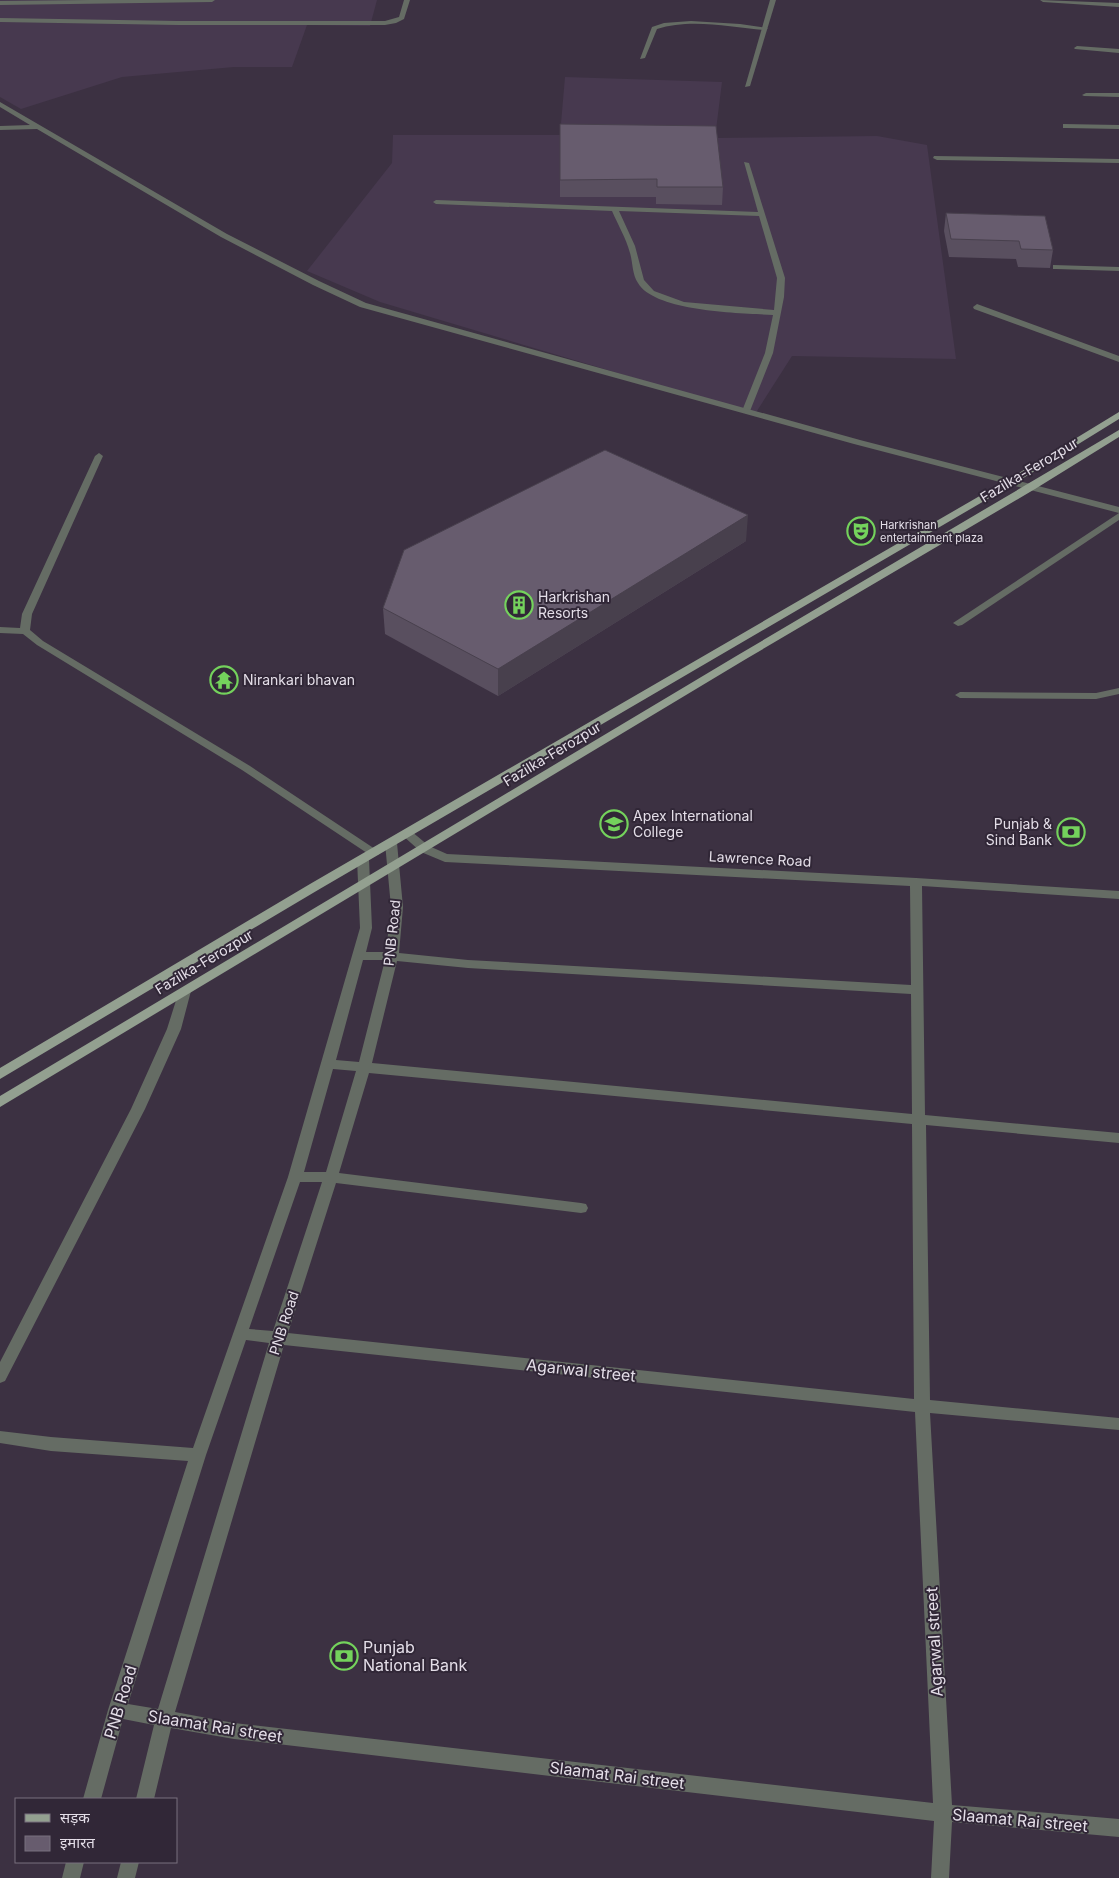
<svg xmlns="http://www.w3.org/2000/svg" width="1119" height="1878" viewBox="0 0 1119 1878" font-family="Inter,'Noto Sans Devanagari',sans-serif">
<rect width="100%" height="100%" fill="#3c3142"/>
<g fill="#47394f">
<polygon points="0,0 377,0 370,26 307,25 292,67 234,67 122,77 21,109 0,97"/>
<polygon points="565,77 722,82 715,138 877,136 927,145 956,359 792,356 755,414 380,302 307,271 392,163 393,135 560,135"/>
</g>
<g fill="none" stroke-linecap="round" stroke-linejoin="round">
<g fill="#656c64" fill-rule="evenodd">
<polygon points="89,0 215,0 212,2 0,5 0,1"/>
<polygon points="404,0 410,0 404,19 396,23 385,25 178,25 0,22 0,18 178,21 385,21 399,17"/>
<path d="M 691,21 L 740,24 L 768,28 L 765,30 C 731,27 690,18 657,29 L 645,58 L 640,59 L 652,27 L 664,23 Z"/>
<path d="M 744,162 L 749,163 L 785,278 L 784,297 L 773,353 L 750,411 L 746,413 L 742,411 L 765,353 L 773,315 C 741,313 655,312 638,283 C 632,274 633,263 630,253 C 626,238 618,225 612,211 L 436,204 L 433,202 L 436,200 L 758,212 ZM 619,211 L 759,216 L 777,278 L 774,310 L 684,302 L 654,291 L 644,280 L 635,246 Z"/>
<polygon points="99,453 103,456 32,614 30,630 43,641 250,766 378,851 379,853 378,855 370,855 242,770 37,645 23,634 0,633 0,627 20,628 22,614 95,456"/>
</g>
<g fill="#656c64" fill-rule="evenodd">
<polygon points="770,0 776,0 750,86 745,87"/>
<polygon points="1040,0 1119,3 1119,7 1043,2"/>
<polygon points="1077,46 1119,49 1119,53 1075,49 1074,48"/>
<polygon points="1086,93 1119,93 1119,97 1084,96 1082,95"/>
<polygon points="0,102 227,234 319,281 366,303 860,440 1119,507 1119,513 854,444 360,307 313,285 221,237 37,129 0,130 0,126 30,125 0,107"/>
<polygon points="1063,124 1119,125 1119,129 1066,128 1063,128"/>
<polygon points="934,156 1119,159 1119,163 937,160 933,158"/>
<polygon points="1053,265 1119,267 1119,271 1056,269 1053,269"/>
<polygon points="977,304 1119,356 1119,362 974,309 973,307"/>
<polygon points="1119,513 1119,520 962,625 958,626 953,623"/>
<polygon points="1119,688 1119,694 1096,699 960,698 955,695 960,692 1096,693"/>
<path d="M 407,830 L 411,831 L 429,846 L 447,854 L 916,878 L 1119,891 L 1119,899 L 922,886 L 925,1115 L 1119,1133 L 1119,1143 L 926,1125 L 930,1400 L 1119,1418 L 1119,1430 L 930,1413 L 952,1805 L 1119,1819 L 1119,1837 L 952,1822 L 949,1878 L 931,1878 L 934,1821 L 234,1739 L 171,1728 L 154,1799 L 136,1799 L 154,1725 L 123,1719 L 101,1799 L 83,1799 L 108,1710 L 188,1461 L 51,1451 L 0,1443 L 0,1431 L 51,1437 L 193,1448 L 288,1177 L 360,928 L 357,859 L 359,856 L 367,856 L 369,859 L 372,928 L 366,952 L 386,952 L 391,907 L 385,843 L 391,839 L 397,843 L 403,907 L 399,953 L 468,960 L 911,985 L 910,886 L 445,862 L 421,852 L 401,834 ZM 363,960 L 385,960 L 359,1062 L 336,1060 ZM 397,961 L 468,968 L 911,994 L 912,1114 L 372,1063 ZM 333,1069 L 356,1071 L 326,1172 L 304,1172 ZM 369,1073 L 912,1124 L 914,1399 L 288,1333 L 336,1183 L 581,1213 L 586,1212 L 588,1208 L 586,1204 L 581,1203 L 339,1173 ZM 300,1182 L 322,1182 L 273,1331 L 249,1329 ZM 246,1340 L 269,1343 L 158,1709 L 128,1704 L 206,1455 ZM 284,1345 L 915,1412 L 933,1803 L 234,1723 L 175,1712 Z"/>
<polygon points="185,987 191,991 181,1029 145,1109 5,1381 0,1383 0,1362 131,1109 167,1029 179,991"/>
<polygon points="66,1862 84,1862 80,1878 62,1878"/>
<polygon points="121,1862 139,1862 135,1878 117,1878"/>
</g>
<g fill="#93a090" fill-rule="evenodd">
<polygon points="1119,412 1119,419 1015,483 318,890 0,1079 0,1068 310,884 1009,479"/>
<polygon points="1119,430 1119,437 1035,489 746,659 0,1107 0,1096 738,655"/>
</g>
</g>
<g fill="#594f5f">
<polygon points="560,124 723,187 722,205 656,204 656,197 560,197"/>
<polygon points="946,213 1053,250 1050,268 1018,267 1016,259 949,257 944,231"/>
<polygon points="746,541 498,696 385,634 383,608"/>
</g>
<polygon fill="#48404d" points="748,515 746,541 498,696 498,669"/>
<g fill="#675c6e" stroke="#48404d">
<polygon points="560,124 716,126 723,187 657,187 657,179 560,180"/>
<polygon points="946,213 1045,216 1053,250 1021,249 1019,241 951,239"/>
<polygon points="605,450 748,515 498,669 383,608 404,550"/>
</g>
<defs>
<g id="theatre-ring" transform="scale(1.4375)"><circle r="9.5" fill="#312737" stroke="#74d25c" stroke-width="1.5"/><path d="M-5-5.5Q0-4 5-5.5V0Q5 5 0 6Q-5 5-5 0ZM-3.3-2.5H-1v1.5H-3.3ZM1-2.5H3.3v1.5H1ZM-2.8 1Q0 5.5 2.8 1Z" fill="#74d25c"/></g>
<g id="building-ring" transform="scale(1.4375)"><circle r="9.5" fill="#312737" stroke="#74d25c" stroke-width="1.5"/><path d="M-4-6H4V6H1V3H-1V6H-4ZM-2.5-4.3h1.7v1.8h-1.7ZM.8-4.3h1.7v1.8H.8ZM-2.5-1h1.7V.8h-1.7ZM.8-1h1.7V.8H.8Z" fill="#74d25c"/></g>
<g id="temple-ring" transform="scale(1.4375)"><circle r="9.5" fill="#312737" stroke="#74d25c" stroke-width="1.5"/><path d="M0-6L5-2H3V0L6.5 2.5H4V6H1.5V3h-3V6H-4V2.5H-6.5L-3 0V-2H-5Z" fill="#74d25c"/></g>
<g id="university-ring" transform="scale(1.4375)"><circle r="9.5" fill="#312737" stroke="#74d25c" stroke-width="1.5"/><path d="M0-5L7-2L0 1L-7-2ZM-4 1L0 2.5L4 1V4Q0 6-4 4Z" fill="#74d25c"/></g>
<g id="bank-ring" transform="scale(1.4375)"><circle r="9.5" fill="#312737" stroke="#74d25c" stroke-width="1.5"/><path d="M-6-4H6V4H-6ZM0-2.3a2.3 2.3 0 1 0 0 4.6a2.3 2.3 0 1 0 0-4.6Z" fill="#74d25c"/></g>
</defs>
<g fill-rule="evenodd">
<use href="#theatre-ring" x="861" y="531"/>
<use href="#building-ring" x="519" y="605"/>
<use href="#temple-ring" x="224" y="680"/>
<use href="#university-ring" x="614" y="824"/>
<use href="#bank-ring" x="1071" y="832"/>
<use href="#bank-ring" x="344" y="1656"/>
</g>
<g text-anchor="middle" stroke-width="4" stroke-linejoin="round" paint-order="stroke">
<g font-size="11" fill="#e4dee8" stroke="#312737" text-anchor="start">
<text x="880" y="529">Harkrishan<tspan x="880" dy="13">entertainment plaza</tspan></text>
</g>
<g font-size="14" fill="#e4dee8" stroke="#312737">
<text transform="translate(1029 470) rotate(-31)" y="5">Fazilka-Ferozpur</text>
<text transform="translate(552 754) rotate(-31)" y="5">Fazilka-Ferozpur</text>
<text transform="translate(760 859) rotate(3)" y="5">Lawrence Road</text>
<text transform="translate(392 933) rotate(-84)" y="5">PNB Road</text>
<text transform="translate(204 962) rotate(-31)" y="5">Fazilka-Ferozpur</text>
<text transform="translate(284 1323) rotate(-72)" y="5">PNB Road</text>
</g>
<g font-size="14" fill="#e4dee8" stroke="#312737" text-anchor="start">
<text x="538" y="602">Harkrishan<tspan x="538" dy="16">Resorts</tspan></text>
<text x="243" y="685">Nirankari bhavan</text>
<text x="633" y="821">Apex International<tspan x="633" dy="16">College</tspan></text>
<text x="1052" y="829" text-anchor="end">Punjab &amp;<tspan x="1052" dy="16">Sind Bank</tspan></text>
</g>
<g font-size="16" fill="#e4dee8" stroke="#312737">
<text transform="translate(581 1370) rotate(6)" y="6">Agarwal street</text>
<text transform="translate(934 1642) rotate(-93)" y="6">Agarwal street</text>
<text transform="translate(120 1702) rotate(-73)" y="6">PNB Road</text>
<text transform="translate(215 1726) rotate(9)" y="6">Slaamat Rai street</text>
<text transform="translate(617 1775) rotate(7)" y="6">Slaamat Rai street</text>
<text transform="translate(1020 1820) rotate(5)" y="6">Slaamat Rai street</text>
</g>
<g font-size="16" fill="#e4dee8" stroke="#312737" text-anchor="start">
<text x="363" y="1653">Punjab<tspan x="363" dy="18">National Bank</tspan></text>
</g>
</g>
<rect x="15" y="1798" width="162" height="65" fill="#312737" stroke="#79707e"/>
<rect x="25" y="1814" width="25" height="8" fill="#93a090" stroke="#79707e"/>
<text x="60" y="1823" font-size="15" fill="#e4dee8">सड़क</text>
<rect x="25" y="1836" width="25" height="15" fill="#675c6e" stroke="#79707e"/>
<text x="60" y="1848" font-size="15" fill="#e4dee8">इमारत</text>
</svg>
